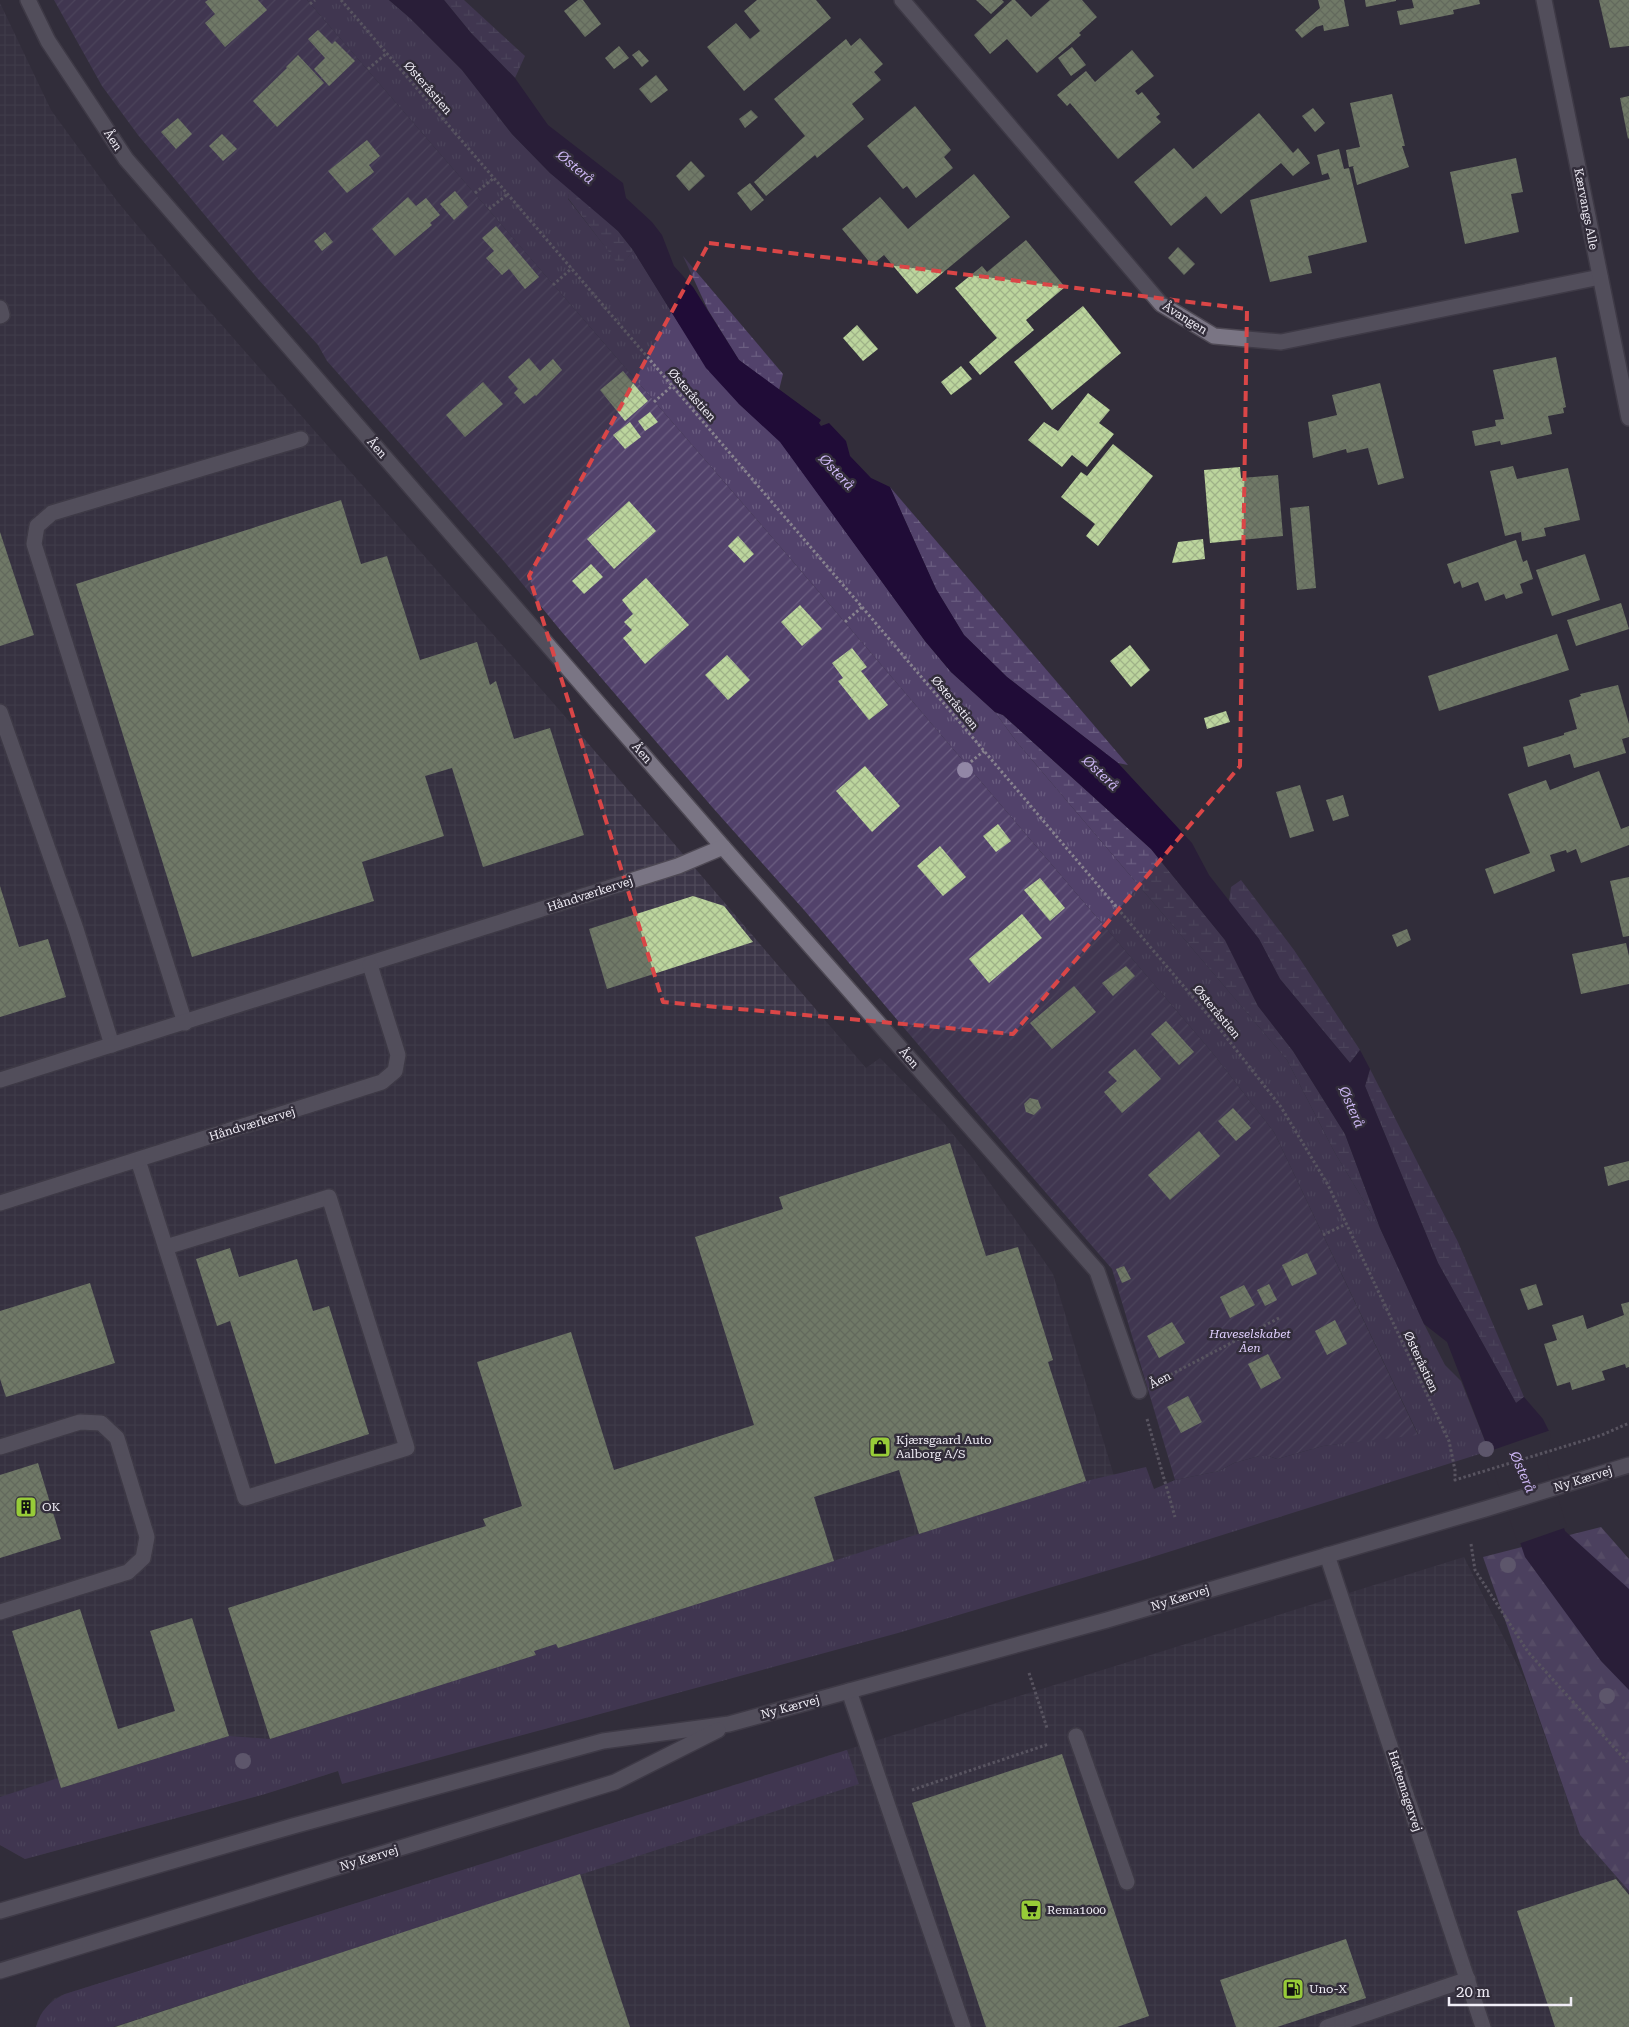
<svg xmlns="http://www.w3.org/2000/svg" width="1629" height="2027" viewBox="0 0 1629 2027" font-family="'Roboto Serif',serif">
<defs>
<pattern id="industrial-grid" width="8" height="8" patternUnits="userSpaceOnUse" patternTransform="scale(1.25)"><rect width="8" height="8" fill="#3c3648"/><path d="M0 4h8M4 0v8" fill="none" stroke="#4f4a5a"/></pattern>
<pattern id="grass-tufts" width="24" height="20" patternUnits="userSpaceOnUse" patternTransform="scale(1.25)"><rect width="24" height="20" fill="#52426b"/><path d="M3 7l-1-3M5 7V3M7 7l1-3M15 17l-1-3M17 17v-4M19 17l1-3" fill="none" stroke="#6b5e81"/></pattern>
<pattern id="forest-firs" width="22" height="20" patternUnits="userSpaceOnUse" patternTransform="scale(1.25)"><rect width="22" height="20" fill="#6b5889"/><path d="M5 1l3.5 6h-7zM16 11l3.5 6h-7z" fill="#81709a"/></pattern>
<pattern id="wetland-marsh" width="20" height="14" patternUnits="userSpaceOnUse" patternTransform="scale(1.25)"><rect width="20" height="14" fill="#52426b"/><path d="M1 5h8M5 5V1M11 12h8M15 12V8" fill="none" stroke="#6b5e81"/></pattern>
<pattern id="garden-furrows" width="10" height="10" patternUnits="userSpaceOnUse" patternTransform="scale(1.25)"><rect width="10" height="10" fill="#52426b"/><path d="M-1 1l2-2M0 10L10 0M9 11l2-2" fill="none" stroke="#6b5e81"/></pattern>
<pattern id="building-cross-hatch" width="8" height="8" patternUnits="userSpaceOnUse" patternTransform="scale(1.25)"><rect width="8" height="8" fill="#bcd59d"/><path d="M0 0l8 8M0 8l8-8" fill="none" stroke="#9fb288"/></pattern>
</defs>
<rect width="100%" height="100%" fill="#322d3a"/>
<g fill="url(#industrial-grid)">
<polygon points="0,3 51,110 117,201 192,291 569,721 866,1068 880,1058 943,1122 974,1160 1053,1274 1114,1476 1130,1521 265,1794 25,1859 0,1845"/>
<polygon points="1464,1557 1526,1683 1580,1835 1629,1891 1629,2027 36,2027 41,2015 53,1999 65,1994"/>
</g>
<g fill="url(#grass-tufts)">
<polygon points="307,0 389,0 410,18 462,70 512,134 550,173 570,188 568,199 621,267 633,250 679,324 739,404 780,441 925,641 951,672 995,712 1016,741 1287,1060 1335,1153 1380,1228 1424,1324 1445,1365 1461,1381 1489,1451 1143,1560 898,1633 342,1784 338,1771 265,1794 25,1859 0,1845 0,1797 58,1778 61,1788 229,1736 270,1739 535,1655 534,1651 556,1644 558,1648 1086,1481 1146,1467 1154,1489 1175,1480 1219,1471 1234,1463 1259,1456 1269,1456 1277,1459 1323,1446 1418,1434 1274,1132 1211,1051 790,558"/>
<path d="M 847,1750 L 859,1784 L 113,2027 L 36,2027 C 40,2011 50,2001 65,1994 Z"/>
</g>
<polygon fill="url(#forest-firs)" points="1601,1527 1629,1559 1629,1891 1580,1835 1483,1557"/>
<g fill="url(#wetland-marsh)">
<polygon points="444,0 464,0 525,56 515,78 471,33"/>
<polygon points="570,188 618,231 633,250 621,268 568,198"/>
<polygon points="683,256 783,374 779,390 739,360 708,310"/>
<polygon points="890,487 1128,765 1118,763 1007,677 964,635 936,589"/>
<polygon points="995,712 1003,715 1151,849 1225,940 1258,1006 1293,1051 1345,1134 1380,1228 1335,1153 1287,1060 1016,741"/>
<polygon points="1241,880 1294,950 1360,1050 1350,1063 1280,979 1259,939 1229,902 1231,887"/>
<polygon points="1370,1069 1458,1242 1524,1397 1516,1403 1438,1263 1365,1086"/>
</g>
<polygon fill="url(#garden-furrows)" points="54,0 307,0 790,558 1211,1051 1274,1132 1418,1435 1323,1446 1277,1459 1269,1456 1259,1456 1234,1463 1219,1471 1175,1480 1112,1269 955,1088 804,910 713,808 561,631 502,559 327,361 318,345 258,279 138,135 102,86"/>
<polygon fill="#200c37" points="389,0 444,0 471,33 515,78 548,125 623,183 626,198 652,222 662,235 674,266 693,287 739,360 821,420 819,423 821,426 829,423 846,441 850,456 871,478 890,487 936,589 964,635 1007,677 1118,763 1192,843 1209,875 1259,939 1280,979 1350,1063 1360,1050 1370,1069 1365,1086 1438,1263 1516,1403 1524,1397 1543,1419 1549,1431 1544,1462 1565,1531 1629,1589 1629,1690 1601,1661 1525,1557 1489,1451 1447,1342 1424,1324 1380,1228 1345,1134 1293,1051 1258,1006 1225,940 1151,849 1003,715 995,712 951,672 925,641 780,442 739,404 706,368 633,250 618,231 550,173 512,134 462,70 410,18"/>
<polygon fill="#322d3a" points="1551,1430 1547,1462 1567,1527 1518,1544 1487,1452"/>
<g fill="url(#building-cross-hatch)">
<polygon points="208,0 258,0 267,10 225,47 205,23 215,14 205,2"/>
<polygon points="578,0 583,0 601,24 585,37 564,11"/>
<polygon points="757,0 816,0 831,18 744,91 707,47 736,23 750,39 760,31 744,11"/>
<polygon points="976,0 1002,0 1004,2 991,14"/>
<polygon points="1012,0 1015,0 1031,17 1050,0 1082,0 1097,17 1079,33 1081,35 1037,73 1007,39 990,54 974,35"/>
<polygon points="1318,0 1344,0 1349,26 1324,31 1323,25 1316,27 1302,38 1295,30 1320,8"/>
<polygon points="1365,0 1396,0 1396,1 1366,7"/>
<polygon points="1412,0 1479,0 1480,4 1453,10 1454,14 1400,25 1397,11 1414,8"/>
<polygon points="1599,0 1629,0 1629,46 1610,48"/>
<polygon points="318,30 332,44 335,41 355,61 329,86 314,69 325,58 308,39"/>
<polygon points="860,38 883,64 874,72 881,80 852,104 864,119 817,158 815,155 766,196 754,182 805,136 774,99 846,39 851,46"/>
<polygon points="619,46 629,58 614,69 605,58"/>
<polygon points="1072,47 1086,65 1071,76 1058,58"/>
<polygon points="639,50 649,61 642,67 632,55"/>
<polygon points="1132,50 1154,76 1135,91 1138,95 1142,92 1160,114 1156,117 1161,122 1118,159 1070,103 1067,106 1057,95 1086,71 1095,82"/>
<polygon points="298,55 324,83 277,127 253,101 287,68 286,67"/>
<polygon points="656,75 668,90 651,103 639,89"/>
<polygon points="1392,94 1405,146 1402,146 1409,167 1357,185 1353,167 1354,166 1349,167 1346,150 1360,147 1350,103"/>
<polygon points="1629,96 1629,138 1628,139 1620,98"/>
<polygon points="915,106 951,150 944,157 953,168 916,198 907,186 903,189 867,146"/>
<polygon points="1313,108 1325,123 1315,132 1302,116"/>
<polygon points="751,110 758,117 745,128 739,119"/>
<polygon points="1259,113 1293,153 1298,148 1310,163 1293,176 1281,163 1221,214 1206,196 1171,226 1134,182 1174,148 1193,169"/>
<polygon points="178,118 192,134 176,149 161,132"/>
<polygon points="222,134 237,149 223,161 209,146"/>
<polygon points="367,140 380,156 369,165 374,172 347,193 328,171"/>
<polygon points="1339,149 1344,169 1349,168 1367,242 1308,256 1312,273 1270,282 1250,200 1330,179 1328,173 1322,175 1317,155"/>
<polygon points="1516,158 1523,192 1511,194 1519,232 1465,244 1450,172"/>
<polygon points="691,161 705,176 689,191 676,176"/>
<polygon points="974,174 1010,217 917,294 884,255 872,265 842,229 880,197 908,229"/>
<polygon points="750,183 764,200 751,211 737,193"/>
<polygon points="455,191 468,207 454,220 440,204"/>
<polygon points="408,197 416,206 426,198 440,215 430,223 432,225 395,256 372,229"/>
<polygon points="496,226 539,277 525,289 509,269 502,275 486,258 494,251 482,238"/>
<polygon points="325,232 333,242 322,251 314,241"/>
<polygon points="1026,240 1065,287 1026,320 1034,330 980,375 969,362 997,338 955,288 982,266 987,272"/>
<polygon points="1178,247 1195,264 1184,275 1168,258"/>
<polygon points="1083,306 1121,353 1052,410 1014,362"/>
<polygon points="857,325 878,349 863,361 843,338"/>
<polygon points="1556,357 1566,407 1563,408 1564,413 1548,416 1552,434 1501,445 1500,441 1475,446 1472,431 1496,426 1495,420 1504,419 1493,370"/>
<polygon points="529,358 540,371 553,359 562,370 536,396 535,395 524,404 514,393 518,389 508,377"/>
<polygon points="961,366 972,379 951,395 941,382"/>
<polygon points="623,371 648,401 625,421 600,390"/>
<polygon points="483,382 503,404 465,437 446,415"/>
<polygon points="1380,383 1404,478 1378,485 1368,448 1347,453 1346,449 1313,458 1308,422 1337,415 1332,395"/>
<polygon points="1088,393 1110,410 1099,423 1114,434 1087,467 1072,455 1062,467 1028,440 1044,422 1058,431"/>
<polygon points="650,412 658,422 645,431 638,421"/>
<polygon points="630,422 641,437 625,449 613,435"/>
<polygon points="1113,444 1153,476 1098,546 1086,536 1095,524 1061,497 1081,472 1087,476"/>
<polygon points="1513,466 1517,479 1568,468 1580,520 1544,528 1546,536 1522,541 1521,532 1505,536 1490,471"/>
<polygon points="1240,467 1241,478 1278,475 1283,536 1210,543 1204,470"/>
<polygon points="341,500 361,564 387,556 420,660 477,642 490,685 496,681 514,739 550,728 584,835 483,867 452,768 425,776 444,836 362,862 374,901 192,957 76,584"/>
<polygon points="629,501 656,531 614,569 587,539"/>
<polygon points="1309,506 1316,588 1297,590 1290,508"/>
<polygon points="0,532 34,635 0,646"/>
<polygon points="738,536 754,554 744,563 728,546"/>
<polygon points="1203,539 1205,559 1172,563 1178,542"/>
<polygon points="1516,540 1523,562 1527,560 1533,579 1520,584 1523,593 1506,599 1504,594 1485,601 1478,582 1462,588 1460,581 1454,584 1447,564"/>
<polygon points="1585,554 1600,600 1552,616 1536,570"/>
<polygon points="591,564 603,577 584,594 572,581"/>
<polygon points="646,578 689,625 645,664 623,638 632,630 624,622 633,614 622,600"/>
<polygon points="1621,603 1629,629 1576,646 1567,620"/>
<polygon points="800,605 822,629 802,646 781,622"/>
<polygon points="1557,634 1569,670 1439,711 1428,676"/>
<polygon points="1130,645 1150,670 1131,687 1110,661"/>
<polygon points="852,648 867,667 861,671 888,705 869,720 838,681 843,678 832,663"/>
<polygon points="727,655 750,680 728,700 705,675"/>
<polygon points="1618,685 1629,724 1629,737 1622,739 1626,753 1574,768 1570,754 1528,767 1523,747 1564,735 1564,733 1577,729 1569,700 1581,696 1580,694"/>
<polygon points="1226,711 1230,722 1207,729 1204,718"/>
<polygon points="865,766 900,806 872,832 836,791"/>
<polygon points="1599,771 1621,829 1629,826 1629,845 1581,863 1576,849 1567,853 1566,850 1550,855 1555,871 1494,894 1485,869 1530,853 1508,794 1546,780 1550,790"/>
<polygon points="1300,785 1314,831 1290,838 1276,792"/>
<polygon points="1343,795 1349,816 1333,821 1326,800"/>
<polygon points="998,824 1011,841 996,852 983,836"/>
<polygon points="940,846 966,877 943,896 917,866"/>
<polygon points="1629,877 1629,936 1623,937 1610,881"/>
<polygon points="1040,878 1065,908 1050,921 1024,890"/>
<polygon points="0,886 19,947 48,939 66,997 0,1017"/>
<polygon points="693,896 724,906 753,942 607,989 589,929"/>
<polygon points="1022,914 1042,938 989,983 969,959"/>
<polygon points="1407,929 1411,940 1397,947 1392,935"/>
<polygon points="1626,943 1629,956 1629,984 1581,994 1572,954"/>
<polygon points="1126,966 1135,976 1113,996 1102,983"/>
<polygon points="1074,986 1096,1012 1052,1049 1030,1023"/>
<polygon points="1166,1021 1194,1052 1179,1065 1151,1034"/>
<polygon points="1135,1049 1161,1079 1122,1113 1104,1092 1117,1081 1108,1072"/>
<polygon points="1030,1098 1038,1100 1041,1108 1034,1115 1026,1112 1024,1104"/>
<polygon points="1233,1108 1251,1128 1236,1141 1218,1121"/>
<polygon points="1199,1131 1220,1156 1170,1200 1148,1175"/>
<polygon points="950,1143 986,1256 1018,1247 1053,1360 1048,1362 1086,1481 919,1534 899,1470 814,1497 834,1561 558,1648 556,1644 534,1651 536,1655 270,1739 228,1608 486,1526 483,1519 522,1506 477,1362 571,1332 614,1470 754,1425 695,1237 783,1209 779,1197"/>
<polygon points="1629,1161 1629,1180 1608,1186 1604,1167"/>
<polygon points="230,1248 239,1277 297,1259 313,1311 329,1306 369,1434 275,1464 230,1321 217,1326 196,1259"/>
<polygon points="1307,1253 1317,1274 1292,1286 1282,1265"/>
<polygon points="1124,1266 1131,1279 1122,1283 1116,1269"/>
<polygon points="90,1283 115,1363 6,1397 0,1379 0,1311"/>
<polygon points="1269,1284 1277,1300 1265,1306 1257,1290"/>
<polygon points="1536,1284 1543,1305 1528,1310 1520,1289"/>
<polygon points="1244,1285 1255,1305 1230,1318 1220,1297"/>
<polygon points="1629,1302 1629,1367 1626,1368 1625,1364 1602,1371 1605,1380 1572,1390 1570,1382 1557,1386 1544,1344 1557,1340 1552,1325 1583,1315 1587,1329 1624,1315 1621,1304"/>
<polygon points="1335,1320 1347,1344 1327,1355 1315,1331"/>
<polygon points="1172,1322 1185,1343 1159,1358 1147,1336"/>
<polygon points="1268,1354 1281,1378 1261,1389 1248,1364"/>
<polygon points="1188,1396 1202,1422 1181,1433 1167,1407"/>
<polygon points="38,1463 61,1539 0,1558 0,1475"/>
<polygon points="80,1609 118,1729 175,1711 150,1631 192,1618 229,1736 61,1788 12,1631"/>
<polygon points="1062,1754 1149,2016 1117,2027 986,2027 912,1803"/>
<polygon points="580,1874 630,2027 115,2027"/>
<polygon points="1616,1879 1629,1895 1629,2027 1555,2027 1517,1911"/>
<polygon points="1346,1939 1366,1998 1277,2027 1236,2027 1220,1980"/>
</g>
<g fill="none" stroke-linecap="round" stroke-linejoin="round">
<g stroke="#4e4954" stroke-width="18">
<g id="service">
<polyline points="0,308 2,315 0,316"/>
<polyline points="0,712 76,929 112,1045"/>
<polyline points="185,1023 34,544 37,526 52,513 301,439"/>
<polyline points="138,1160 245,1498 407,1448 329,1197 166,1247"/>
<polyline points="0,1447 80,1422 101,1423 117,1438 147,1537 143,1558 128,1572 0,1612"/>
<polyline points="849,1691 963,2027"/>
<polyline points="1076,1736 1127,1882"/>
<polyline points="1327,2027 1468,1979"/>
</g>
</g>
<g stroke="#4e4954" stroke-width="18">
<g id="minor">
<polyline points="28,0 48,41 126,159 723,847 1097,1271 1139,1391"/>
<polyline points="902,0 1161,304 1214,336 1281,342 1600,277"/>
<polyline points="1544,0 1629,418"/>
<polyline points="0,1080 678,866 723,847"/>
<polyline points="0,1203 382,1082 395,1071 398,1055 370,965"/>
<polyline points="1327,1555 1483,2027"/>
</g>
</g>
<g stroke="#4e4954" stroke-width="18">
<g id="tertiary">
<polyline points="0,1911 293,1826 603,1741 729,1724 1107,1620 1485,1509 1629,1465"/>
<polyline points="0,1971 615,1782 718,1730"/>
</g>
</g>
<g stroke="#88838f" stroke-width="3" stroke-dasharray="2.5 2.5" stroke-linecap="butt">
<polyline points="341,0 862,607 1219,1028 1281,1107 1328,1185 1449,1441 1455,1470 1455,1480 1602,1435 1629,1423"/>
<polyline points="310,4 315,0"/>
<polyline points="368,69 387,53"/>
<polyline points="475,193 494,178"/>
<polyline points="489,209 508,194"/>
<polyline points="553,285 572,268"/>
<polyline points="654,402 673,385"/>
<polyline points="845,622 862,607"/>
<polyline points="967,765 984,751"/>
<polyline points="1323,1235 1346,1224"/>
<polyline points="1166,1377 1279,1318"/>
<polyline points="1147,1419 1175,1517"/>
<polyline points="1471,1544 1475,1570 1528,1652 1629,1764"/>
<polyline points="1029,1673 1047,1728"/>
<polyline points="912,1790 1049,1744"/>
</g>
<use href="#service" stroke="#7a7584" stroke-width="15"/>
<use href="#minor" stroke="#7a7584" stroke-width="15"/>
<use href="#tertiary" stroke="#7a7584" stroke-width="15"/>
</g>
<g fill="#9287a6">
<circle cx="965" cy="770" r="8"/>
<circle cx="1486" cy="1449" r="8"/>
<circle cx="1508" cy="1565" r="8"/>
<circle cx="1607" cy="1696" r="8"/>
<circle cx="243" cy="1761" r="8"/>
</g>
<path d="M0 0H1629V2027H0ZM 709,243 L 1247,309 L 1240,766 L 1013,1034 L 663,1002 L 529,576 Z" fill="#322d3a" fill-opacity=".55" fill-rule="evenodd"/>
<path fill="none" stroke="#da4647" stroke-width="4" stroke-dasharray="10 6" stroke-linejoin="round" d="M 709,243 L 1247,309 L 1240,766 L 1013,1034 L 663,1002 L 529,576 Z"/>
<defs>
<g id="shop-square" transform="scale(1.125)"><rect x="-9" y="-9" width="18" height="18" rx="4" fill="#97cc38" stroke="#322d3a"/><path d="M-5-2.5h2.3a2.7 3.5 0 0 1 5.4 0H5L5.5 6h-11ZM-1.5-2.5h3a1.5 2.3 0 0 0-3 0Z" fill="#111"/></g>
<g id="building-square" transform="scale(1.125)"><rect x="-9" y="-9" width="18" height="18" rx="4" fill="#97cc38" stroke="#322d3a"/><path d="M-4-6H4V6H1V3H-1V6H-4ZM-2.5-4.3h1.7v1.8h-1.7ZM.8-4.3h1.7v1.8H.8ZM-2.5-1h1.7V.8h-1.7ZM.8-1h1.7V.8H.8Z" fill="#111"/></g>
<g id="supermarket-square" transform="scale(1.125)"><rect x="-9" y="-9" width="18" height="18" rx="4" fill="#97cc38" stroke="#322d3a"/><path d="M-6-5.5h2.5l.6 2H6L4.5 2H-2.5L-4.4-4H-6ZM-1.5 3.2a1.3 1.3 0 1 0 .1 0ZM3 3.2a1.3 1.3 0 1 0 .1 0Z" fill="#111"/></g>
<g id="fuel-square" transform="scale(1.125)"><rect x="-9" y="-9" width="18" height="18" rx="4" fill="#97cc38" stroke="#322d3a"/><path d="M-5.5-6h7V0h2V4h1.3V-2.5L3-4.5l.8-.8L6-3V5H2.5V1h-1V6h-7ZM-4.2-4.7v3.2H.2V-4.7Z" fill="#111"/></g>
</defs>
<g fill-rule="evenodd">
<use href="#shop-square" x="880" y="1447"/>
<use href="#building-square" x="26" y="1507"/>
<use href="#supermarket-square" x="1031" y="1910"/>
<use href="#fuel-square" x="1293" y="1989"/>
</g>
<g text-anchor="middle" stroke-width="5" stroke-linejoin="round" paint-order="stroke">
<g font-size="12" fill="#f1eef7" stroke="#322d3a">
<text transform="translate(428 88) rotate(49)" y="4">Østeråstien</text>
<text transform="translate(113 140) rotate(57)" y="4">Åen</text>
<text transform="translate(1586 209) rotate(79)" y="4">Kærvangs Alle</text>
<text transform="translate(1185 318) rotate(32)" y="4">Åvangen</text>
<text transform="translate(692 395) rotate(49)" y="4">Østeråstien</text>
<text transform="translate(377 448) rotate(49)" y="4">Åen</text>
<text transform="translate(955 703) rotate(50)" y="4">Østeråstien</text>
<text transform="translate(642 753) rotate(49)" y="4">Åen</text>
<text transform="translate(590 894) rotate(-18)" y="4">Håndværkervej</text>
<text transform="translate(1217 1012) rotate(50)" y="4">Østeråstien</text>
<text transform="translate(909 1058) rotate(49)" y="4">Åen</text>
<text transform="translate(252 1124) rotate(-17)" y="4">Håndværkervej</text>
<text transform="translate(1421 1362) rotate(65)" y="4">Østeråstien</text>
<text transform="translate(1160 1380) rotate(-27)" y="4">Åen</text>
<text transform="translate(1583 1479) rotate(-17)" y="4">Ny Kærvej</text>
<text transform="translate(1180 1598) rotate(-17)" y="4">Ny Kærvej</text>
<text transform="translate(790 1707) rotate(-15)" y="4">Ny Kærvej</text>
<text transform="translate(1405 1791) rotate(72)" y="4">Hattemagervej</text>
<text transform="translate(369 1858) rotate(-17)" y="4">Ny Kærvej</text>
</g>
<g font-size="12" font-style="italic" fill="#e1d0ff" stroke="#322d3a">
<text x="1250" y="1338">Haveselskabet<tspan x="1250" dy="14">Åen</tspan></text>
</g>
<g font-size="12" fill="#f1eef7" stroke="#322d3a" text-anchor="start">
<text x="896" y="1444">Kjærsgaard Auto<tspan x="896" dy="14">Aalborg A/S</tspan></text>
<text x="42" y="1511">OK</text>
<text x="1047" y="1914">Rema1000</text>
<text x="1309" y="1993">Uno-X</text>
</g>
<g font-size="14" font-style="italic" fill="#cdb7f4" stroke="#322d3a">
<text transform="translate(576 167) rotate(40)" y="5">Østerå</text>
<text transform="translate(837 472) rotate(46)" y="5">Østerå</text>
<text transform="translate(1101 773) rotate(43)" y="5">Østerå</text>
<text transform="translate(1352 1107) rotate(66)" y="5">Østerå</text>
<text transform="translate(1523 1472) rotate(66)" y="5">Østerå</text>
</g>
</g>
<path d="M1449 1997v8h122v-8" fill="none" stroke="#f1eef7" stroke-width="2.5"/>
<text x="1456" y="1997" font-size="15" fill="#f1eef7" stroke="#322d3a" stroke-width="4" paint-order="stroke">20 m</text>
</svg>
